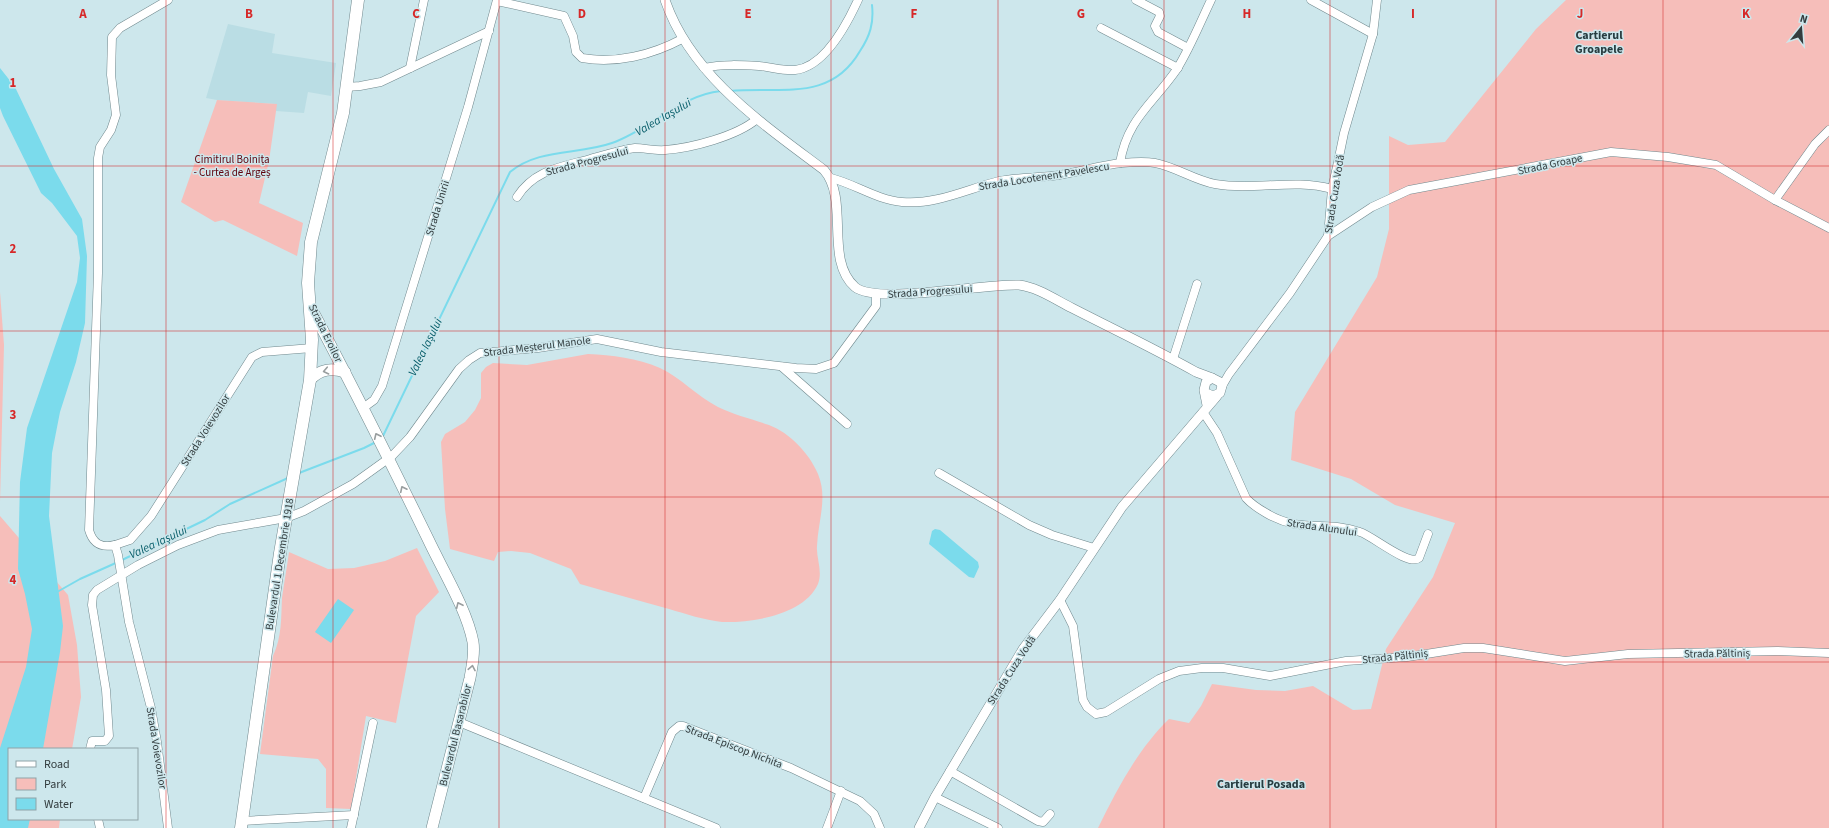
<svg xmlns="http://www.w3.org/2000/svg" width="1829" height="828" viewBox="0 0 1829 828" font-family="'Source Sans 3',sans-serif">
<rect width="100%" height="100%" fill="#cde7ec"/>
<polygon fill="#badde4" points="228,24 275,34 272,53 336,63 331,96 308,92 304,113 276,111 276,104 217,100 206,98"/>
<g fill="#f6beba">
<path d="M 1566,0 L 1829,0 L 1829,828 L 1098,828 C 1117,789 1138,749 1169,719 L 1189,723 L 1201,706 L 1212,684 L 1256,690 L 1285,691 L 1313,686 L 1353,710 L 1371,709 L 1386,649 L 1433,577 L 1455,523 L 1395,505 L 1351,479 L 1291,460 L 1295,412 L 1377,277 L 1389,229 L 1389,136 L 1408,145 L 1445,142 L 1536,29 Z"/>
<polygon points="217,100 277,104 269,161 259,203 303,223 297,256 223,220 215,222 181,202"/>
<polygon points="0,292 4,345 0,502"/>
<path d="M 588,354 C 612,355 637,358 660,368 C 681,378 697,396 718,407 C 734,415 752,419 769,425 C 790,433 809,453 818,474 C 828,498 818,521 817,546 C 816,558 823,571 818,584 C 804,615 752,623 722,622 C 704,620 686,614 669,609 C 639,601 609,592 580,584 L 571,569 L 530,553 L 511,551 L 498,552 L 494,561 L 450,549 L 445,509 L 441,442 L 445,434 L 465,422 L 475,410 L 481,398 L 481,373 L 486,367 L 493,363 L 527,365 Z"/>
<polygon points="0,516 68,595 77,645 81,697 72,749 9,749 9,819 60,819 59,828 0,828"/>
<path d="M 417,548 L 439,592 L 416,616 L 396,723 L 366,716 L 351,809 L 326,808 L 326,769 L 318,759 L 260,754 L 273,656 C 282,637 281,618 282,598 C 284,583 287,567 289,552 L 328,569 L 354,568 L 385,561 Z"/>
</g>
<g fill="#7bdbec">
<polygon points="0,68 15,87 54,169 82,219 87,256 85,323 76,362 60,412 52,453 49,516 63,626 60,652 43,749 9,749 9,819 30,819 28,828 0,828 0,748 26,667 32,629 25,594 18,569 20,482 27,428 77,282 80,258 77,236 52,203 41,193 3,116 0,108"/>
<polygon points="935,529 940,530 978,562 979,567 974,578 969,577 929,544 932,531"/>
<polygon points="338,599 354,610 331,643 315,632"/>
</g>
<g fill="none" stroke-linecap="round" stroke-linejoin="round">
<g stroke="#7bdbec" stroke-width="2">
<path d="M 730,91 C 780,86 830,103 860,51 C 870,36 874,23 872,5"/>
<path d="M 383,436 L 510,172 C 539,148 578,155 612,143 C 650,130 680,95 721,91"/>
<polyline points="299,473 364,448 376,442"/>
<polyline points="122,560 205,520 230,504 288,478"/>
<polyline points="57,592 80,579 118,562"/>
</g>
<g stroke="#70888d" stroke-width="9">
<g id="minor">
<polyline points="1136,0 1159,12 1160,16 1155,26 1158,32 1188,48"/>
<polyline points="1311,0 1373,34"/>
<path d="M 497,1 L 564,16 L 573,36 L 576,52 L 582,58 C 616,64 652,55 682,39"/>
<polyline points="1101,28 1178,68"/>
<polyline points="410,68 424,0"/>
<path d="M 704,68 C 722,64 741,65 759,66 C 771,67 783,71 795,70 C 825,67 847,24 858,0"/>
<polyline points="347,87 360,86 381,82 489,31"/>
<path d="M 1120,163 C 1127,119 1153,104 1177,69 C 1190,48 1200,23 1211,0"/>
<path d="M 831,178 C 855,184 877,200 902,202 C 936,205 967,189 999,181 C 1019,177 1040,178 1059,175 C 1080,172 1101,165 1122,163 C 1133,162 1144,161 1155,163 C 1176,167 1194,180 1215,184 C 1255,191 1294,178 1332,189"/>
<path d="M 517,197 C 534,170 561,167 590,159 C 605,155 620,150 635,148 C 645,148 655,151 665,150 C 692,148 737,136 757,119"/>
<polyline points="1775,200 1815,144 1829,130"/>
<polyline points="1328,236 1372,207 1409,190 1611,152 1668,157 1716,165 1775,200 1829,228"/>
<polyline points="1173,359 1197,284"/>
<polyline points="782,367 847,424"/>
<polyline points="1222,386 1229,374 1290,293 1328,236 1332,189 1338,162 1344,133 1373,34 1377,0"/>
<polyline points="363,408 374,400 382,386 468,107 497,0"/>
<path d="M 1203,412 L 1217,433 L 1246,498 C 1252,505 1259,509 1266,513 C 1301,534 1325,520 1360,532 C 1373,536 1409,567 1419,558 L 1428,534"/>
<polyline points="939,473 1029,525 1052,535 1094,548"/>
<polyline points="115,545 130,540 151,516 252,357 262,352 312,348"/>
<polyline points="1060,600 1073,626 1083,700 1087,707 1096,714 1106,712 1159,679 1179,671 1202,668 1223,668 1270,676 1346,661 1407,657 1464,648 1483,648 1565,661 1628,654 1777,651 1829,653"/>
<polyline points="459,722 716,828"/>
<polyline points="90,749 92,741 105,741 109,736 106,690 92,605 93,595 97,590 138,565 178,545 218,530 286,518 304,511 353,484 392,456 410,437 459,369 469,360 480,353 538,348 597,339 661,352 796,368 816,369 834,363 876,306 876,294"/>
<polyline points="950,771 1038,821 1043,822 1050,814"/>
<polyline points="935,797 998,828"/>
<polyline points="644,798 672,732 679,726 683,726 791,768 860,801 874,814 880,828"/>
<polyline points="98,819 100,828"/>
<polyline points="242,821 354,815"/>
<path d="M 168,828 L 157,742 L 151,708 L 129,622 L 118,555 L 115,545 C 101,548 93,544 89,530 L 98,273 L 98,158 L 100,147 L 111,130 L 116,115 L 111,75 L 112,37 L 120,28 L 168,0"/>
<polyline points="351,828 373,723"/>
<polyline points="827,828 841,791"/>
</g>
</g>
<g stroke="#70888d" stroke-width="10">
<g id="tertiary">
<path d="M 665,0 C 691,76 763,124 824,170 C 850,200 824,260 855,287 C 877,305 986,283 1019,285 C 1037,287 1056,300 1072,308 C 1113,329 1155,349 1196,372 L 1212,378"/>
<polyline points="1206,393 1213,396 1220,393 1222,386 1220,382 1212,378 1206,382 1204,390 1207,405"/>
<polyline points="919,828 935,797 1023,649 1060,600 1122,507 1217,396"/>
</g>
</g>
<g stroke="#70888d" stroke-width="12">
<g id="secondary">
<path d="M 310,306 C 351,383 390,461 428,539 C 442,569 467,610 473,642 C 475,654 472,666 470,678 L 432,828"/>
<path d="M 310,380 C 320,369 331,368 345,372"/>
</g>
</g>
<g stroke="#70888d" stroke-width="13">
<polyline id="primary" points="241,828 280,553 310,380 312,340 308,283 311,242 343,113 358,0"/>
</g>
<use href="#minor" stroke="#fff" stroke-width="8"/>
<use href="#tertiary" stroke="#fff" stroke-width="9"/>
<use href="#secondary" stroke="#fff" stroke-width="11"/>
<use href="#primary" stroke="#fff" stroke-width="12"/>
</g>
<defs><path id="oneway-chevron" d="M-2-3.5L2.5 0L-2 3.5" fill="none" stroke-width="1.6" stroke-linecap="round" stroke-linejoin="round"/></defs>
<g stroke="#999e9f">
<use href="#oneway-chevron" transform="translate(326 371) rotate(168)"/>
<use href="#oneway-chevron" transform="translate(377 436) rotate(-115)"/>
<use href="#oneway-chevron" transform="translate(403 489) rotate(-116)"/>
<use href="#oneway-chevron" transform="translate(459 605) rotate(-115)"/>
<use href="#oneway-chevron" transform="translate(472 668) rotate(-79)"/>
</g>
<path fill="none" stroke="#d62828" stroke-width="1" stroke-opacity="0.55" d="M 166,0 L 166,828M 333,0 L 333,828M 499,0 L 499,828M 665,0 L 665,828M 831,0 L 831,828M 998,0 L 998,828M 1164,0 L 1164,828M 1330,0 L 1330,828M 1496,0 L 1496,828M 1663,0 L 1663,828M 0,166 L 1829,166M 0,331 L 1829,331M 0,497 L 1829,497M 0,662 L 1829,662"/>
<g text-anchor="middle" stroke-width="3" stroke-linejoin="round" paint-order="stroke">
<g font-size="11" fill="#5f000c" stroke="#cde7ec">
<text x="232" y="163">Cimitirul Boinița<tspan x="232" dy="13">- Curtea de Argeș</tspan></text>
</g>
<g font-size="11" fill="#333d3f" stroke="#cde7ec">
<text transform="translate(587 161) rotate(-15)" y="4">Strada Progresului</text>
<text transform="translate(1550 164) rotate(-12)" y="4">Strada Groape</text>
<text transform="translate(1044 176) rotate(-9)" y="4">Strada Locotenent Pavelescu</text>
<text transform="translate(1334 194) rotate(-81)" y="4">Strada Cuza Vodă</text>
<text transform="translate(437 208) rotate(-73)" y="4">Strada Unirii</text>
<text transform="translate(930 291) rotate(-4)" y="4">Strada Progresului</text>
<text transform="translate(326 333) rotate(64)" y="4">Strada Eroilor</text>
<text transform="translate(537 346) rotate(-7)" y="4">Strada Meșterul Manole</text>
<text transform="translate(205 430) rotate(-58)" y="4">Strada Voievozilor</text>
<text transform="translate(1322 527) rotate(8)" y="4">Strada Alunului</text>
<text transform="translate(279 564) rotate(-81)" y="4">Bulevardul 1 Decembrie 1918</text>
<text transform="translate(1717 653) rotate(-1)" y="4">Strada Păltiniș</text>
<text transform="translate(1395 656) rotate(-6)" y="4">Strada Păltiniș</text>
<text transform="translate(1011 670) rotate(-57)" y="4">Strada Cuza Vodă</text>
<text transform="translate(455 735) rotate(-76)" y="4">Bulevardul Basarabilor</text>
<text transform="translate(734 746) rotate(21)" y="4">Strada Episcop Nichita</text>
<text transform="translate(157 748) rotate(81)" y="4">Strada Voievozilor</text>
</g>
<g font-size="12" font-weight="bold" fill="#273c40" stroke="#cde7ec">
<text x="1599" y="39">Cartierul<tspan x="1599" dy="14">Groapele</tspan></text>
<text x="1261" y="788">Cartierul Posada</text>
</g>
<g font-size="12" font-style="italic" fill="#085e6a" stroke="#cde7ec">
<text transform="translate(663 117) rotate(-30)" y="4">Valea Iașului</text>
<text transform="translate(425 347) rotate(-64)" y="4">Valea Iașului</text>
<text transform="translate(158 542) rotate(-25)" y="4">Valea Iașului</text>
</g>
</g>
<g font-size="13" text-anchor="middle" font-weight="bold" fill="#d62828" stroke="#cde7ec" stroke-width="3" stroke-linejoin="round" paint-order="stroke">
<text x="83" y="18">A</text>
<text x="249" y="18">B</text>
<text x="416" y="18">C</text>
<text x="582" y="18">D</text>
<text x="748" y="18">E</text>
<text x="914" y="18">F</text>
<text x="1081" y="18">G</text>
<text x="1247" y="18">H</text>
<text x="1413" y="18">I</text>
<text x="1580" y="18">J</text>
<text x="1746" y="18">K</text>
<text x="13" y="87">1</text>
<text x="13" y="253">2</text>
<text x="13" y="419">3</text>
<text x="13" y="584">4</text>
</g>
<rect x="8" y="748" width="130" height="72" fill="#cde7ec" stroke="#8fa3a7"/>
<rect x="16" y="761" width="20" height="6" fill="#ffffff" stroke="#8fa3a7"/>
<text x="44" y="768" font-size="12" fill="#333d3f">Road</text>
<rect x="16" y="778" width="20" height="12" fill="#f6beba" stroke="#8fa3a7"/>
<text x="44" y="788" font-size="12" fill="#333d3f">Park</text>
<rect x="16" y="798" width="20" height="12" fill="#7bdbec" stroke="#8fa3a7"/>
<text x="44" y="808" font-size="12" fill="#333d3f">Water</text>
<g transform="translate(1801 28) rotate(17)" stroke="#cde7ec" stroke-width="3" paint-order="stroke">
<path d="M0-3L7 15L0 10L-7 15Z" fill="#333d3f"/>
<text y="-6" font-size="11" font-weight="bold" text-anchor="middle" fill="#333d3f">N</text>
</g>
</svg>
